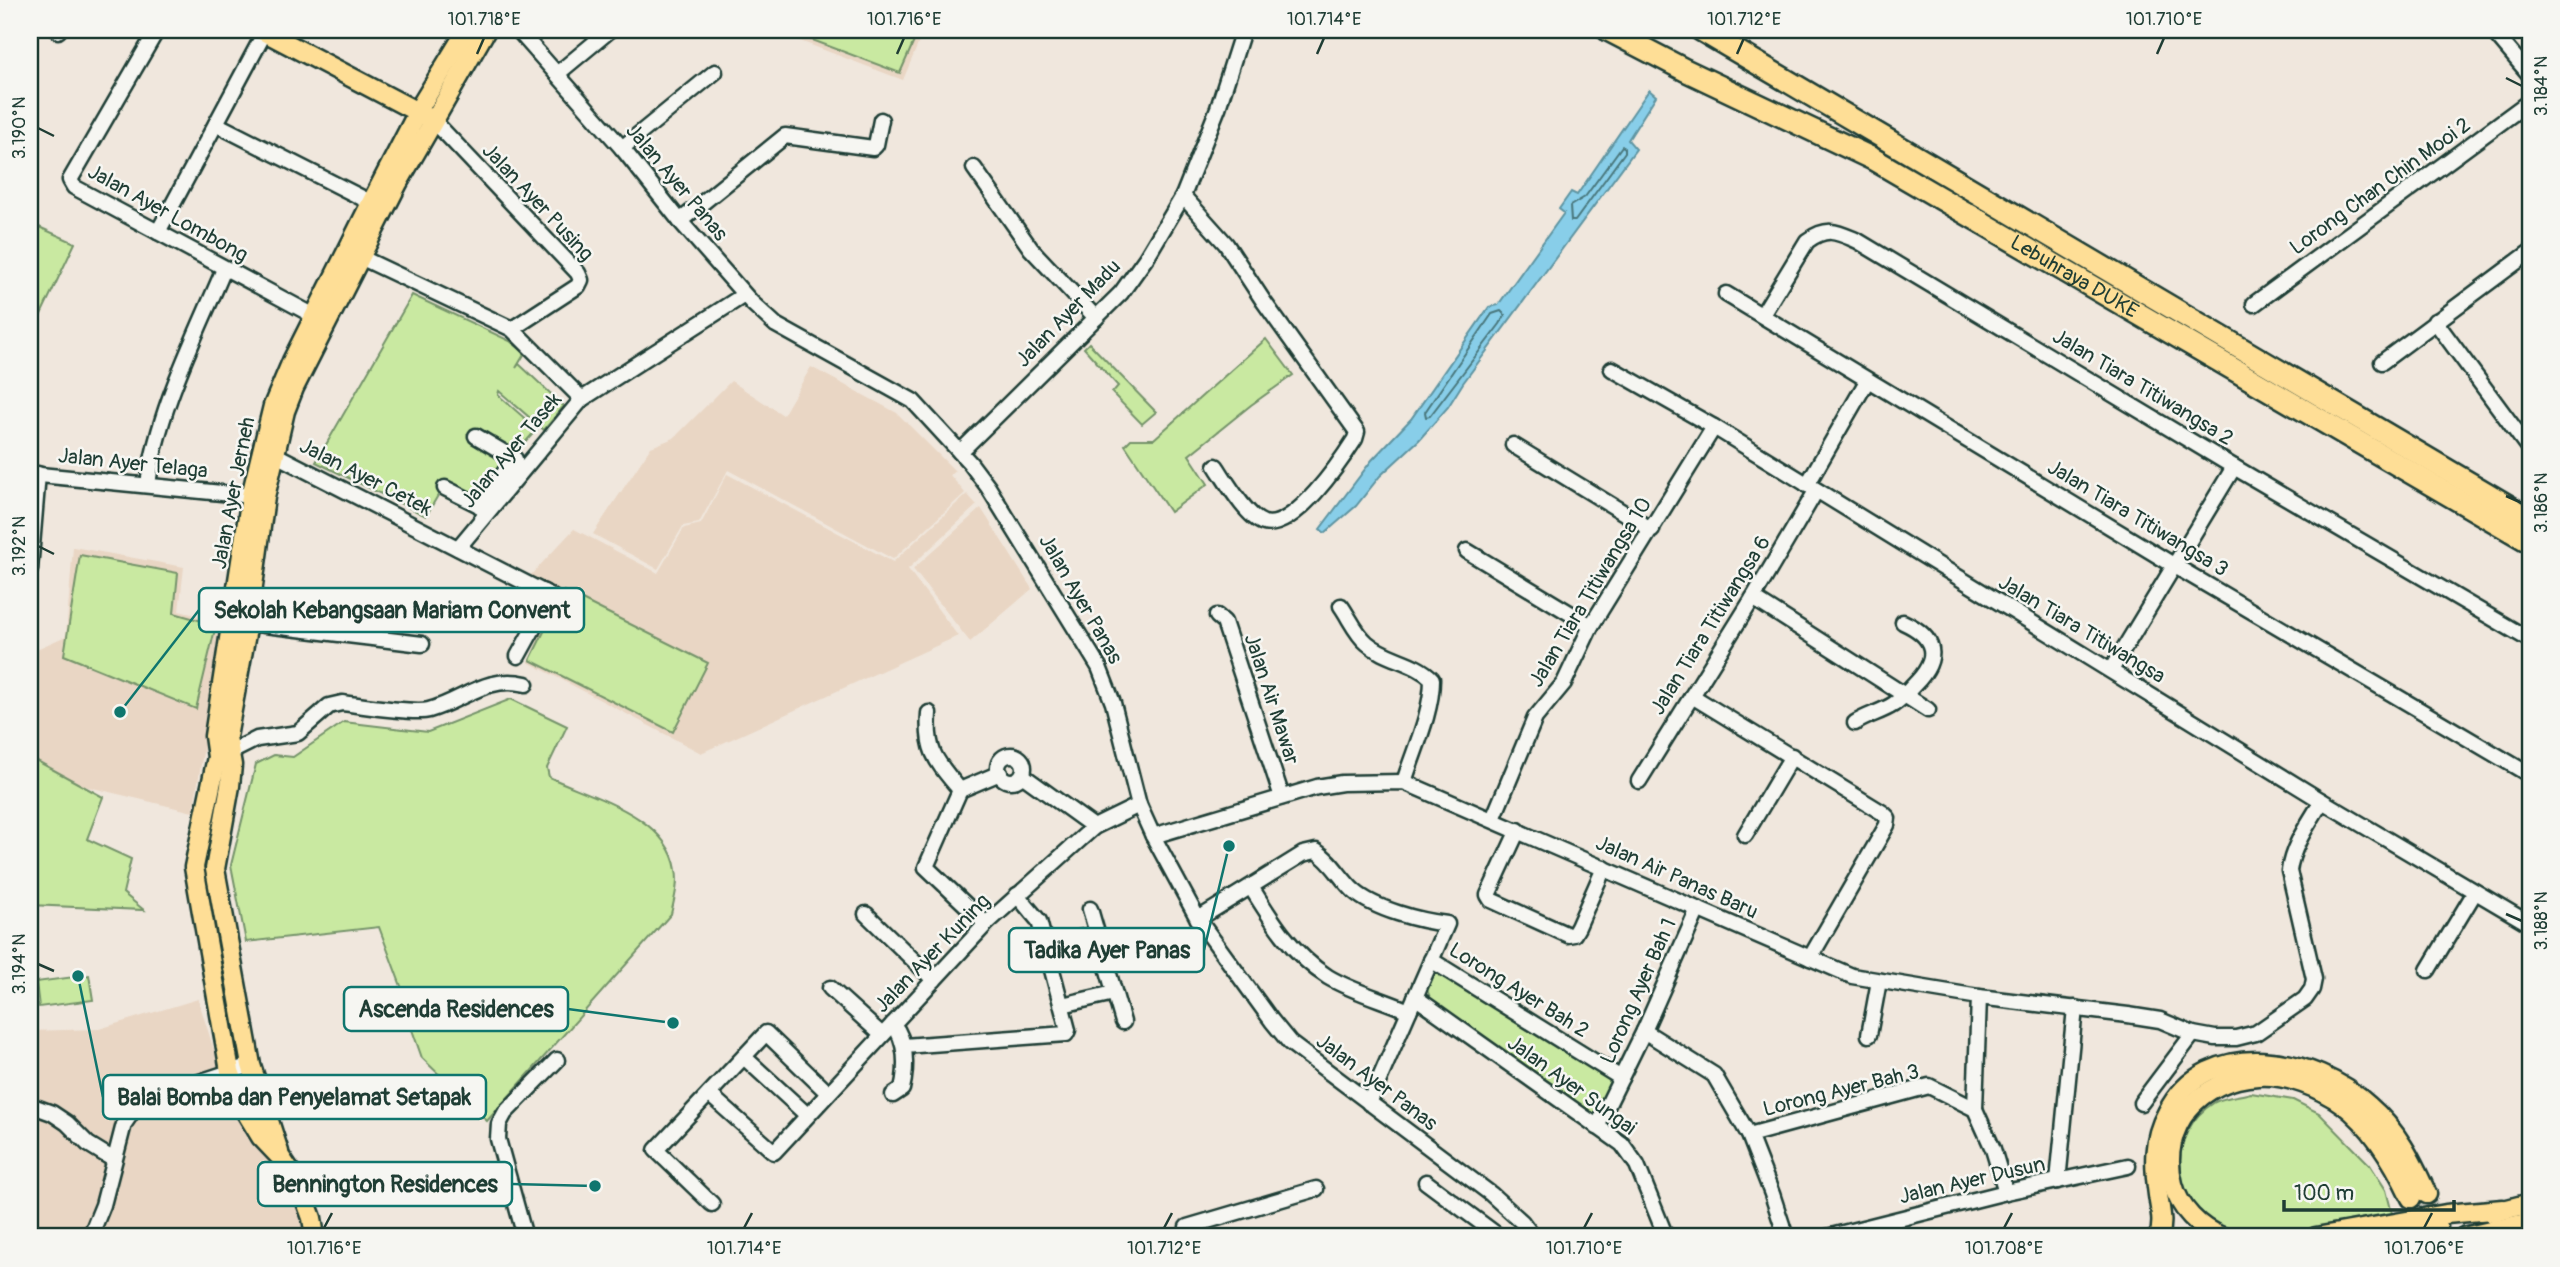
<svg xmlns="http://www.w3.org/2000/svg" width="2560" height="1267" viewBox="0 0 2560 1267" font-family="Pangolin,sans-serif">
<rect width="100%" height="100%" fill="#f0e7dd"/>
<filter id="ink" filterUnits="userSpaceOnUse"><feTurbulence type="fractalNoise" baseFrequency=".0143" numOctaves="2"/><feDisplacementMap in="SourceGraphic" scale="14" xChannelSelector="R" yChannelSelector="G"/><feConvolveMatrix kernelMatrix="1 2 1 2 8 2 1 2 1" color-interpolation-filters="sRGB"/></filter>
<g filter="url(#ink)">
<g fill="#e9d6c4">
<polygon points="787,30 924,30 903,80 795,39"/>
<polygon points="811,367 897,413 955,471 950,475 965,493 893,559 728,470 699,523 683,526 658,569 593,534 651,447 674,438 731,381 783,415"/>
<polygon points="727,474 893,562 967,494 977,505 908,569 958,636 701,753 528,662 557,595 528,578 574,529 658,573 684,528 701,524"/>
<polygon points="981,508 1032,589 970,642 913,569"/>
<polygon points="73,547 184,567 179,611 225,622 193,812 30,773 30,652 66,636"/>
<polygon points="198,999 226,1088 290,1180 308,1218 308,1237 30,1237 30,1031 99,1029"/>
</g>
<g fill="#c9e9a1" stroke="#74936a" stroke-width="2">
<polygon points="797,30 919,30 900,73 799,35"/>
<polygon points="30,223 75,243 35,327 30,324"/>
<polygon points="412,295 510,341 525,353 516,368 519,364 564,406 544,430 499,391 498,395 537,429 514,455 504,458 477,502 444,485 426,516 316,462"/>
<polygon points="1266,339 1293,375 1251,405 1189,455 1208,484 1170,512 1125,445 1131,439 1154,439"/>
<polygon points="1089,343 1156,412 1142,424 1112,393 1118,386 1084,348"/>
<polygon points="80,555 178,573 174,613 216,625 196,709 64,655"/>
<polygon points="564,591 708,663 673,732 530,660"/>
<path d="M 511,699 L 567,726 L 547,768 L 549,777 C 592,797 668,816 676,870 C 679,884 674,900 671,914 L 487,1121 L 422,1058 L 409,1021 L 405,997 L 379,927 L 246,942 L 231,865 L 256,764 L 274,755 L 293,757 L 344,722 L 428,732 Z"/>
<polygon points="30,757 103,797 87,839 131,859 123,893 144,910 30,905"/>
<polygon points="1438,970 1614,1080 1595,1118 1431,1000 1426,987 1432,971"/>
<polygon points="89,975 93,1000 39,1007 36,982"/>
<path d="M 2251,1093 L 2293,1100 L 2319,1113 L 2370,1165 L 2386,1190 L 2393,1217 C 2346,1226 2271,1249 2225,1230 C 2170,1207 2164,1133 2215,1102 C 2225,1097 2240,1096 2251,1093 Z"/>
</g>
<polygon fill="#88cee9" stroke="#5e94a1" stroke-width="2" points="1649,90 1656,96 1628,140 1636,149 1463,383 1448,407 1419,440 1380,476 1356,506 1325,533 1320,529 1372,460 1411,419 1489,307 1498,305 1564,213 1559,209 1571,192 1577,195"/>
<g fill="none" stroke-linecap="round" stroke-linejoin="round">
<g stroke="#49777c" stroke-width="2">
<polygon points="1622,146 1625,148 1625,152 1575,221 1571,221 1570,206 1585,197"/>
<polygon points="1501,311 1505,315 1500,324 1430,416 1426,417 1425,412 1492,314"/>
</g>
<polyline stroke="#c6c5bb" stroke-width="18" stroke-dasharray="18 9" stroke-linecap="butt" points="2427,1194 2433,1237"/>
<g stroke="#1f3d34" stroke-width="19">
<g id="minor">
<polyline points="157,30 70,180 74,187 322,320"/>
<polyline points="518,30 622,148 680,221 752,303 776,325 913,401 970,463 988,487 1099,667 1113,703 1139,805 1153,836 1198,919 1272,1021 1290,1043 1491,1194 1522,1222 1533,1237"/>
<polyline points="2492,30 2530,75"/>
<polyline points="58,31 59,30"/>
<polyline points="557,74 610,30"/>
<polyline points="433,120 578,273 581,280 578,286 512,329"/>
<polyline points="216,124 380,207"/>
<polyline points="622,148 715,72"/>
<polyline points="974,168 1031,249 1096,318"/>
<path d="M 1183,196 L 1226,244 L 1264,302 L 1357,432 L 1355,439 C 1341,461 1294,531 1264,523 C 1247,518 1226,481 1216,466"/>
<polyline points="680,221 785,136 873,148 876,145 881,120"/>
<polyline points="158,232 266,30"/>
<polyline points="360,257 512,329 582,399"/>
<polyline points="1726,294 2175,566 2530,775"/>
<polyline points="2254,304 2530,101"/>
<path d="M 1762,315 L 1807,241 C 1828,226 1837,232 1858,241 L 2234,467 L 2530,640"/>
<polyline points="2435,321 2530,450"/>
<polyline points="2382,362 2530,252"/>
<polyline points="1612,369 1714,427 2322,801 2530,924"/>
<polyline points="476,436 515,459 479,505"/>
<polyline points="1513,445 1652,530"/>
<polyline points="960,452 1121,293 1146,258 1183,196 1218,108 1243,30"/>
<polyline points="274,454 551,596"/>
<polyline points="30,474 262,497"/>
<path d="M 148,485 C 157,411 195,338 224,269"/>
<polyline points="1807,485 1867,381"/>
<polyline points="445,488 479,505 483,510"/>
<polyline points="458,548 582,399 744,295"/>
<polyline points="1467,551 1591,626"/>
<polyline points="30,570 38,474"/>
<polyline points="1753,598 1928,710"/>
<path d="M 1341,606 C 1349,617 1356,634 1367,643 C 1386,660 1415,661 1432,679 C 1432,713 1414,750 1404,782"/>
<polyline points="1217,616 1224,622 1282,797"/>
<polyline points="248,623 422,644"/>
<polyline points="518,656 534,627 544,592"/>
<polyline points="2111,670 2234,467"/>
<polyline points="1692,696 1883,813 1888,818 1887,825 1810,958"/>
<path d="M 929,713 C 926,752 936,761 960,790 L 1000,773"/>
<path d="M 1855,723 C 1867,715 1882,712 1894,704 C 1902,699 1908,691 1914,685 C 1941,658 1936,637 1903,622"/>
<path d="M 229,753 L 257,739 L 298,733 L 329,706 L 342,703 C 359,705 415,714 429,710 C 465,700 485,675 526,684"/>
<circle cx="1011" cy="768" r="13"/>
<polyline points="1022,775 1094,827"/>
<polyline points="1639,781 1753,598 1816,491"/>
<polyline points="960,790 926,867 986,924"/>
<polyline points="1493,819 1535,718 1564,683 1591,626 1714,427"/>
<polyline points="1518,830 1488,895 1491,900 1568,935 1574,934 1578,927 1604,868"/>
<polyline points="1745,835 1792,756"/>
<path d="M 1153,836 L 1317,787 L 1342,783 L 1404,782 L 1852,976 L 1979,997 L 2128,1015 L 2160,1020 L 2193,1034 L 2215,1038 L 2236,1038 L 2256,1033 L 2305,999 L 2312,989 L 2314,979 L 2289,871 C 2292,846 2309,823 2322,801"/>
<path d="M 1251,887 C 1272,921 1293,955 1328,977 C 1351,991 1384,1000 1409,1011"/>
<polyline points="1090,909 1123,1022"/>
<polyline points="866,914 934,980"/>
<path d="M 1198,919 L 1303,854 L 1316,851 C 1332,861 1340,878 1354,891 C 1374,909 1420,921 1447,924 L 1369,1103"/>
<polyline points="1047,945 1098,934"/>
<polyline points="1431,960 1621,1078"/>
<polyline points="2428,970 2475,892"/>
<polyline points="830,988 882,1035"/>
<polyline points="1415,997 1622,1144 1637,1165 1666,1237"/>
<polyline points="1062,1005 1114,993"/>
<path d="M 893,1024 C 907,1041 907,1068 902,1089 L 893,1095"/>
<polyline points="1644,1031 1714,1075 1749,1135 1772,1194 1786,1237"/>
<polyline points="1869,1035 1879,981"/>
<polyline points="904,1046 1066,1034 1068,1030 1039,921 1017,895"/>
<polyline points="744,1057 807,1115"/>
<polyline points="709,1094 774,1152 986,924 1094,827 1139,805"/>
<polyline points="2141,1103 2193,1034"/>
<polyline points="30,1105 52,1113 67,1123 88,1144 114,1160"/>
<polyline points="1975,1109 1979,997"/>
<polyline points="1597,1127 1644,1031 1698,909"/>
<polyline points="1749,1135 1929,1086 1975,1109 1993,1149 2006,1192"/>
<polyline points="2058,1181 2075,1008"/>
<polyline points="1426,1182 1500,1237"/>
<polyline points="712,1204 656,1150 766,1033 828,1093"/>
<polyline points="90,1237 103,1205 124,1124 139,1102 251,1065"/>
<polyline points="525,1237 498,1139 499,1124 505,1113 557,1060"/>
<polyline points="1190,1237 1187,1227 1316,1189"/>
<polyline points="1827,1237 2006,1192 2128,1166"/>
</g>
</g>
<g stroke="#1f3d34" stroke-width="23">
<g id="major">
<polyline points="261,30 427,117"/>
<polyline points="279,1152 251,1065 215,869 230,786 232,765 227,737 248,623 265,497 285,411 294,388 398,183 486,30"/>
<polyline points="2492,1213 2530,1203"/>
<polyline points="315,1237 312,1218 301,1188 281,1158 261,1137 244,1109 230,1071 194,867 217,757 214,736 251,496 273,406 292,361 371,203 423,102 467,30"/>
<path d="M 2159,1237 C 2164,1222 2160,1210 2158,1195 C 2154,1166 2152,1140 2167,1113 C 2207,1034 2315,1056 2369,1106 C 2397,1130 2412,1161 2427,1194"/>
<path d="M 2222,1237 C 2199,1228 2179,1208 2173,1184 C 2158,1126 2200,1079 2258,1076 C 2287,1074 2320,1088 2343,1104 C 2374,1127 2395,1164 2411,1198"/>
<polyline points="2316,1237 2446,1214 2503,1209"/>
<polyline points="2390,1237 2438,1227"/>
<polyline points="2464,1237 2530,1222"/>
</g>
</g>
<g stroke="#1f3d34" stroke-width="26">
<g id="highway">
<path id="s1" d="M 1608,30 L 1685,70 L 1873,159 L 2530,542"/>
<polyline points="1701,30 2530,519"/>
</g>
</g>
<use href="#minor" stroke="#f6f6f2" stroke-width="14"/>
<use href="#major" stroke="#fede96" stroke-width="18"/>
<use href="#highway" stroke="#fede96" stroke-width="21"/>
</g>
</g>
<path fill="none" stroke="#1f3d34" stroke-width="2.5" d="M 477,54 L 484,38M 897,54 L 904,38M 1317,54 L 1324,38M 1737,54 L 1744,38M 2157,54 L 2164,38M 2506,78 L 2522,86M 38,128 L 54,136M 2506,496 L 2522,503M 38,546 L 54,554M 2506,914 L 2522,921M 38,964 L 54,971M 324,1228 L 332,1213M 744,1228 L 752,1213M 1164,1228 L 1172,1213M 1584,1228 L 1592,1213M 2004,1228 L 2012,1213M 2424,1228 L 2432,1213"/>
<g text-anchor="middle" stroke-width="5" stroke-linejoin="round" paint-order="stroke">
<g font-size="21" fill="#1f3d34" stroke="#f6f6f2">
<text transform="translate(677 182) rotate(50)" y="7">Jalan Ayer Panas</text>
<text transform="translate(2380 186) rotate(-36)" y="7">Lorong Chan Chin Mooi 2</text>
<text transform="translate(538 202) rotate(47)" y="7">Jalan Ayer Pusing</text>
<text transform="translate(168 213) rotate(29)" y="7">Jalan Ayer Lombong</text>
<text dy="7" stroke="none"><textPath href="#s1" startOffset="528">Lebuhraya DUKE</textPath></text>
<text transform="translate(1068 313) rotate(-46)" y="7">Jalan Ayer Madu</text>
<text transform="translate(2143 387) rotate(31)" y="7">Jalan Tiara Titiwangsa 2</text>
<text transform="translate(511 450) rotate(-50)" y="7">Jalan Ayer Tasek</text>
<text transform="translate(133 463) rotate(6)" y="7">Jalan Ayer Telaga</text>
<text transform="translate(366 477) rotate(27)" y="7">Jalan Ayer Cetek</text>
<text transform="translate(233 493) rotate(-79)" y="7">Jalan Ayer Jerneh</text>
<text transform="translate(2138 518) rotate(31)" y="7">Jalan Tiara Titiwangsa 3</text>
<text transform="translate(1590 592) rotate(-59)" y="7">Jalan Tiara Titiwangsa 10</text>
<text transform="translate(1081 599) rotate(60)" y="7">Jalan Ayer Panas</text>
<text transform="translate(1710 625) rotate(-58)" y="7">Jalan Tiara Titiwangsa 6</text>
<text transform="translate(2082 629) rotate(31)" y="7">Jalan Tiara Titiwangsa</text>
<text transform="translate(1272 699) rotate(72)" y="7">Jalan Air Mawar</text>
<text transform="translate(1677 877) rotate(24)" y="7">Jalan Air Panas Baru</text>
<text transform="translate(932 953) rotate(-46)" y="7">Jalan Ayer Kuning</text>
<text transform="translate(1519 990) rotate(32)" y="7">Lorong Ayer Bah 2</text>
<text transform="translate(1638 991) rotate(-66)" y="7">Lorong Ayer Bah 1</text>
<text transform="translate(1377 1082) rotate(37)" y="7">Jalan Ayer Panas</text>
<text transform="translate(1572 1085) rotate(36)" y="7">Jalan Ayer Sungai</text>
<text transform="translate(1841 1090) rotate(-14)" y="7">Lorong Ayer Bah 3</text>
<text transform="translate(1972 1180) rotate(-13)" y="7">Jalan Ayer Dusun</text>
</g>
</g>
<path fill="none" stroke="#0f766e" stroke-width="2.5" d="M120 712L199 610M1229 846L1204 950M673 1023L568 1009M78 976L103 1097M595 1186L512 1184"/>
<g fill="#0f766e" stroke="#f6f6f2" stroke-width="2.5">
<circle cx="120" cy="712" r="7"/>
<circle cx="1229" cy="846" r="7"/>
<circle cx="673" cy="1023" r="7"/>
<circle cx="78" cy="976" r="7"/>
<circle cx="595" cy="1186" r="7"/>
</g>
<g fill="#f6f6f2" stroke="#0f766e" stroke-width="2.5">
<rect x="199" y="588" width="385" height="44" rx="7"/>
<rect x="1009" y="928" width="195" height="44" rx="7"/>
<rect x="344" y="987" width="224" height="44" rx="7"/>
<rect x="103" y="1075" width="383" height="44" rx="7"/>
<rect x="258" y="1162" width="254" height="44" rx="7"/>
</g>
<g font-size="23" text-anchor="middle" font-weight="bold" fill="#1f3d34">
<text x="392" y="618">Sekolah Kebangsaan Mariam Convent</text>
<text x="1107" y="958">Tadika Ayer Panas</text>
<text x="456" y="1017">Ascenda Residences</text>
<text x="294" y="1105">Balai Bomba dan Penyelamat Setapak</text>
<text x="385" y="1192">Bennington Residences</text>
</g>
<rect width="2560" height="1267" fill="none" stroke="#f6f6f2" stroke-width="77"/>
<path d="M2284 1200v10h170v-10" fill="none" stroke="#1f3d34" stroke-width="3.5"/>
<text x="2294" y="1200" font-size="21" fill="#1f3d34" stroke="#f6f6f2" stroke-width="5" paint-order="stroke">100 m</text>
<rect x="38" y="38" width="2484" height="1190" fill="none" stroke="#1f3d34" stroke-width="2.5"/>
<g font-size="18" text-anchor="middle" fill="#1f3d34">
<text x="484" y="25">101.718°E</text>
<text x="904" y="25">101.716°E</text>
<text x="1324" y="25">101.714°E</text>
<text x="1744" y="25">101.712°E</text>
<text x="2164" y="25">101.710°E</text>
<text transform="translate(2541 86) rotate(-90)" y="6">3.184°N</text>
<text transform="translate(19 128) rotate(-90)" y="6">3.190°N</text>
<text transform="translate(2541 503) rotate(-90)" y="6">3.186°N</text>
<text transform="translate(19 546) rotate(-90)" y="6">3.192°N</text>
<text transform="translate(2541 921) rotate(-90)" y="6">3.188°N</text>
<text transform="translate(19 964) rotate(-90)" y="6">3.194°N</text>
<text x="324" y="1254">101.716°E</text>
<text x="744" y="1254">101.714°E</text>
<text x="1164" y="1254">101.712°E</text>
<text x="1584" y="1254">101.710°E</text>
<text x="2004" y="1254">101.708°E</text>
<text x="2424" y="1254">101.706°E</text>
</g>
</svg>
